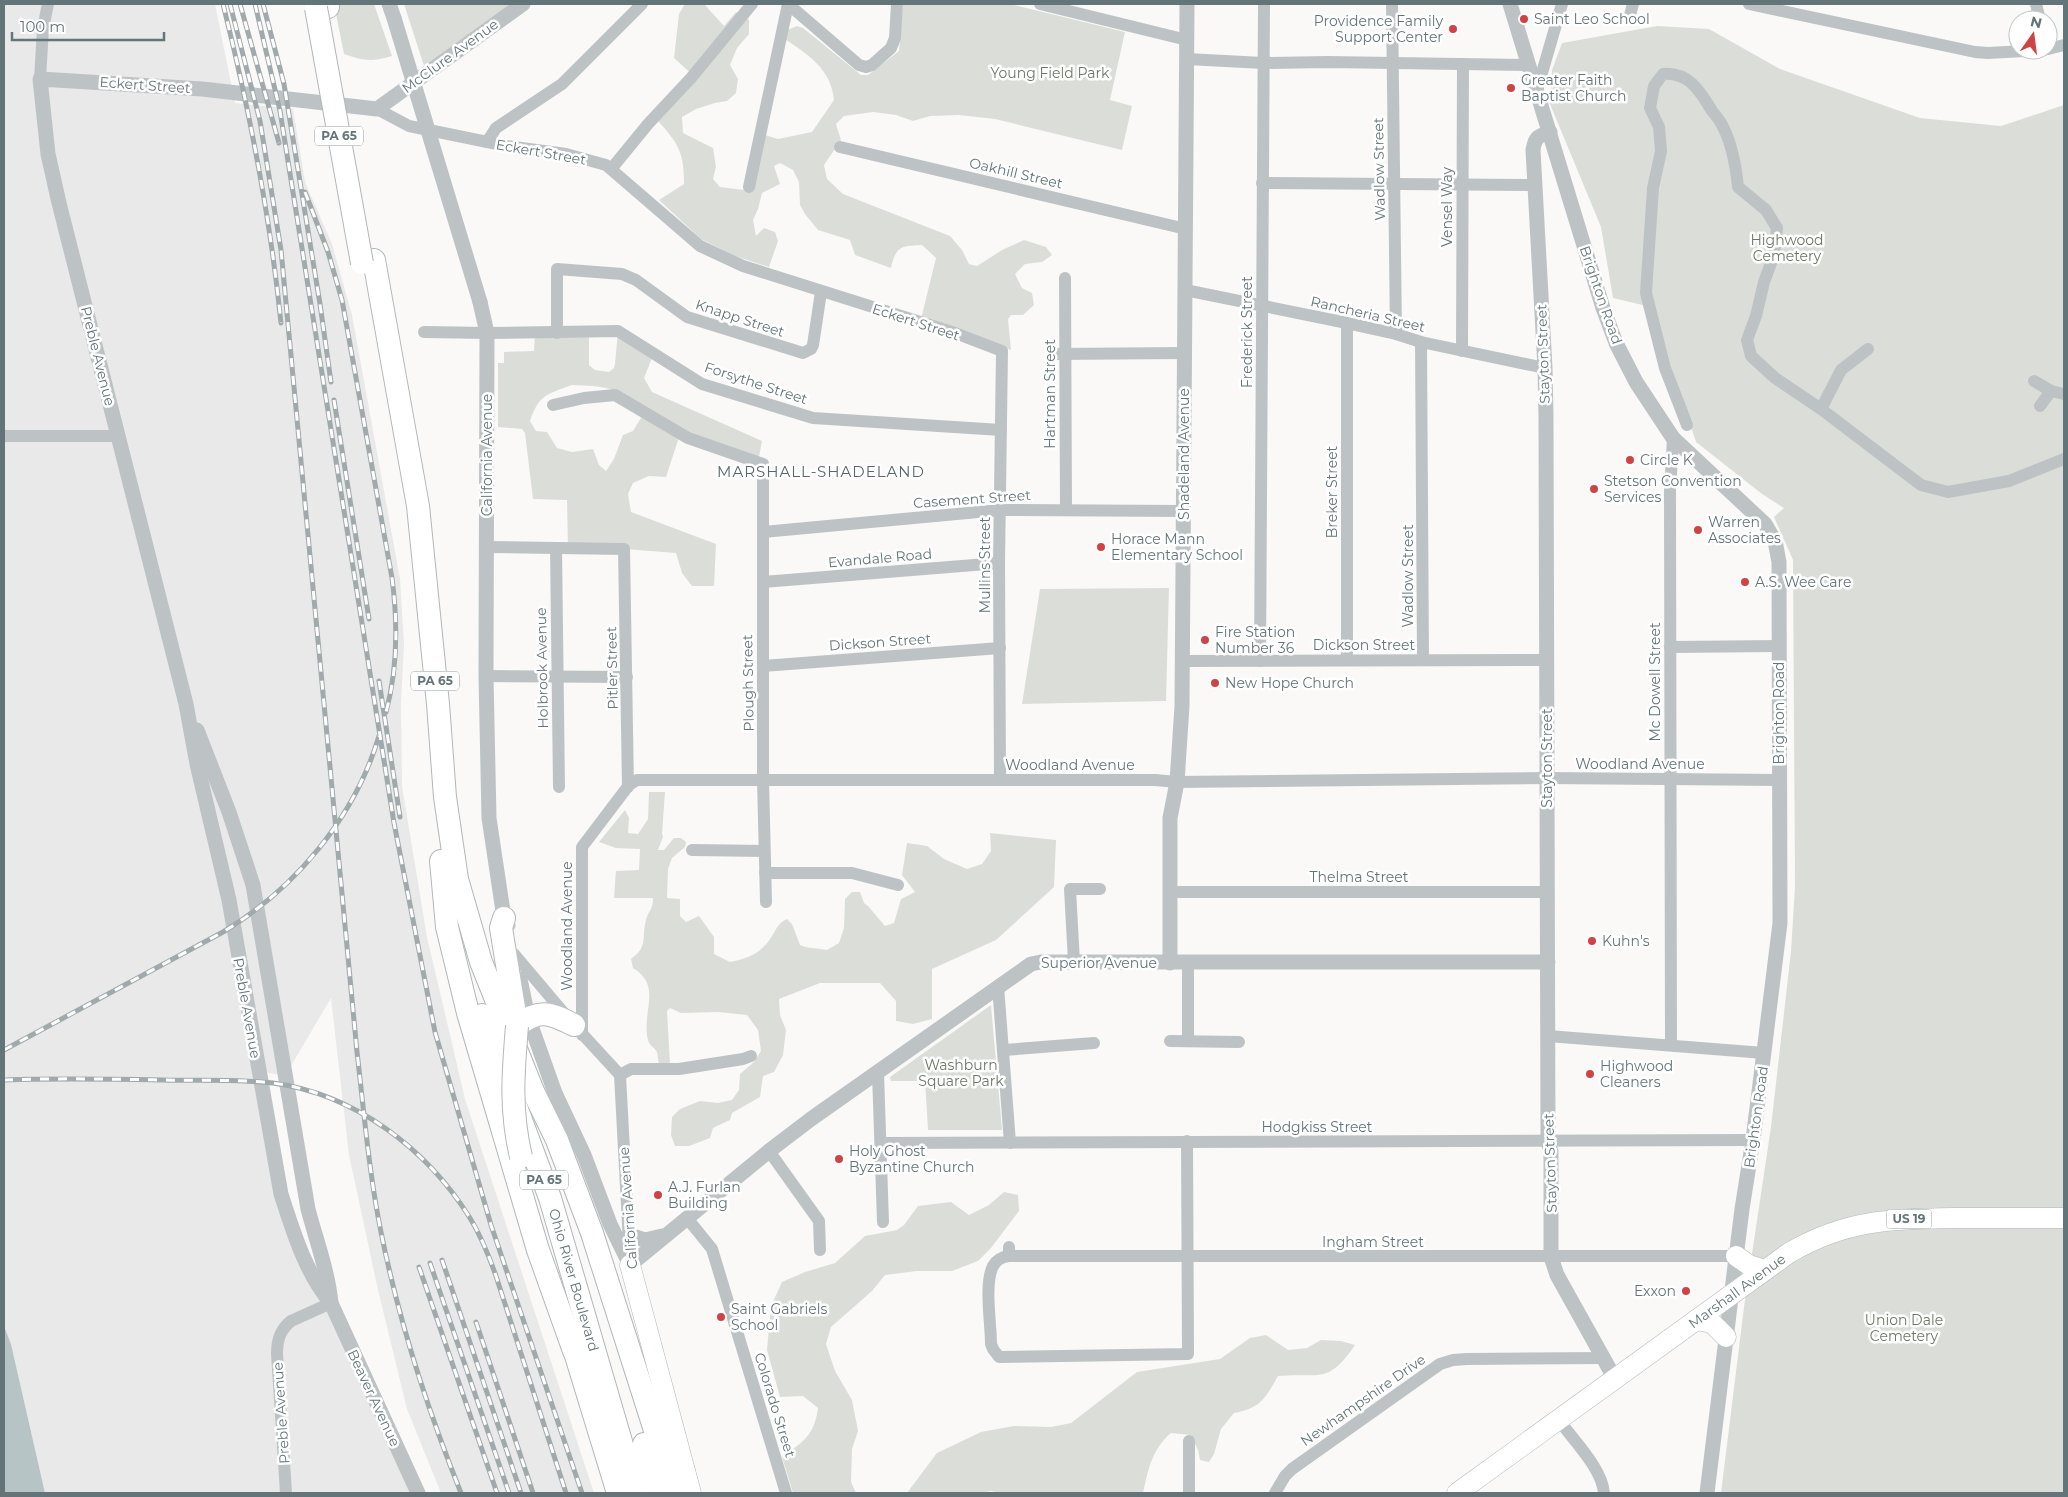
<svg xmlns="http://www.w3.org/2000/svg" width="2068" height="1497" viewBox="0 0 2068 1497" font-family="Montserrat,sans-serif">
<rect width="100%" height="100%" fill="#faf9f8"/>
<polygon fill="#e8e9e8" points="4,4 215,4 235,103 293,109 305,182 332,244 352,315 400,579 404,645 401,702 402,786 427,937 465,1099 594,1493 441,1493 407,1409 378,1290 349,1155 331,998 285,1076 259,1071 281,1194 418,1493 45,1493 11,1344 4,1326"/>
<g fill="#dbded8" fill-rule="evenodd">
<path d="M 334,4 L 374,4 L 392,56 C 372,62 363,61 344,54 Z"/>
<polygon points="404,4 511,4 424,66"/>
<path d="M 685,4 L 706,4 L 705,5 L 724,26 L 736,12 L 749,20 L 749,34 L 737,48 L 730,65 L 738,79 L 736,93 L 727,101 L 715,103 L 696,109 L 682,117 L 683,133 L 713,148 L 716,167 L 713,179 L 720,187 L 752,191 L 765,135 L 778,139 L 812,132 L 834,100 C 831,68 807,54 782,37 L 783,32 L 797,26 L 803,28 L 861,75 L 868,75 L 899,51 L 903,4 L 1010,4 L 1125,32 L 1110,100 L 1132,106 L 1122,150 L 995,119 L 959,115 L 930,116 L 913,121 L 896,115 L 873,112 L 844,116 L 836,124 L 841,140 L 824,165 L 827,179 L 843,194 L 950,236 L 962,250 L 969,264 L 977,266 L 1002,250 L 1024,240 L 1046,247 L 1052,255 L 1042,262 L 1025,264 L 1015,274 L 1022,288 L 1032,293 L 1034,305 L 1023,315 L 1011,315 L 1008,319 L 1011,350 L 949,327 L 921,319 L 936,258 L 922,245 C 901,246 896,246 891,268 L 855,255 L 850,240 L 818,230 L 805,214 L 800,205 L 799,182 L 793,170 L 780,163 L 774,166 L 780,184 L 762,193 L 758,209 L 753,220 L 756,236 L 764,228 L 775,232 L 778,241 L 769,267 L 735,256 L 701,239 L 659,200 L 684,184 C 684,153 679,144 658,121 L 695,77 L 674,58 L 679,14 Z"/>
<polygon points="1657,26 1709,29 1780,69 1920,118 2001,126 2064,105 2064,1493 1721,1493 1744,1307 1771,1127 1791,951 1795,887 1793,560 1774,517 1784,508 1762,494 1696,442 1651,307 1613,298 1601,227 1550,104 1552,70 1562,43"/>
<path d="M 618,331 L 654,353 L 644,378 L 652,392 L 762,441 L 759,457 L 681,431 L 666,477 L 649,476 L 633,483 L 628,494 L 631,512 L 716,544 L 714,586 L 692,586 L 682,573 L 676,553 L 624,549 L 568,548 L 567,500 L 533,499 L 525,433 L 522,429 L 498,427 L 498,363 L 504,363 L 504,352 L 534,351 L 535,333 L 589,332 L 589,365 L 595,370 L 609,372 L 614,368 L 615,364 ZM 572,385 C 606,386 618,388 647,408 L 633,431 L 623,435 L 614,459 L 606,471 L 599,465 L 593,449 L 572,452 L 557,448 L 547,432 L 536,431 L 530,421 C 539,394 548,394 572,385 Z"/>
<polygon points="1169,588 1166,701 1022,704 1040,589"/>
<path d="M 649,792 L 665,792 L 662,834 L 663,837 L 658,850 L 664,850 L 674,838 L 681,838 L 686,842 L 685,847 L 672,858 L 668,869 L 667,898 L 680,899 L 680,916 L 686,922 L 699,916 L 714,937 L 714,954 L 730,962 C 747,958 759,955 770,939 C 776,931 777,923 787,919 L 792,924 L 800,945 C 809,949 818,948 827,950 L 839,943 L 844,928 L 845,899 L 852,892 L 860,892 L 864,903 L 868,906 L 885,926 L 894,923 L 901,899 L 915,892 L 902,875 L 907,843 L 927,846 L 944,859 L 967,869 L 982,864 L 991,851 L 990,833 L 1056,840 L 1054,887 L 996,940 L 932,969 L 932,1019 L 913,1024 L 896,1021 L 896,1001 L 880,983 L 820,983 L 779,999 L 780,1015 L 786,1030 L 783,1055 L 774,1072 L 763,1076 L 760,1097 L 732,1113 L 730,1120 L 713,1128 L 710,1138 L 689,1146 L 675,1146 L 671,1135 L 672,1117 L 680,1109 L 700,1101 L 718,1103 L 732,1100 L 739,1090 L 740,1074 L 754,1062 L 761,1051 L 758,1030 L 747,1015 L 718,1012 L 681,1013 L 670,1008 L 667,1011 L 670,1064 L 659,1064 C 658,1060 658,1056 657,1052 C 654,1047 649,1045 648,1040 C 641,1012 663,986 633,968 L 631,959 C 649,946 641,938 646,920 C 648,911 653,910 653,898 L 614,898 L 616,871 L 639,870 L 640,849 L 616,848 L 599,842 L 625,810 L 629,818 L 628,833 L 638,834 L 648,819 Z"/>
<polygon points="991,1005 1002,1130 928,1130 925,1081 891,1081 890,1077"/>
<path d="M 1004,1192 L 1018,1195 L 1019,1211 L 991,1248 L 978,1261 L 952,1271 L 917,1271 L 885,1275 L 872,1291 L 831,1327 L 826,1344 L 835,1371 L 852,1400 L 858,1431 L 852,1449 L 851,1482 L 856,1493 L 793,1493 L 782,1457 C 804,1441 814,1436 818,1408 L 803,1396 L 780,1397 L 767,1350 L 771,1306 L 782,1282 L 805,1272 L 835,1263 L 865,1236 L 897,1230 L 904,1225 L 918,1206 L 951,1202 L 969,1215 L 989,1205 Z"/>
<path d="M 1266,1335 L 1288,1350 L 1307,1348 L 1321,1340 L 1341,1341 L 1355,1345 C 1327,1386 1320,1372 1278,1376 C 1265,1399 1261,1408 1234,1413 L 1221,1429 L 1214,1454 L 1209,1462 L 1200,1460 L 1198,1450 L 1191,1435 L 1171,1433 C 1152,1449 1148,1470 1143,1493 L 1000,1493 L 991,1491 L 982,1493 L 907,1493 L 937,1453 L 981,1432 L 1014,1426 L 1051,1427 L 1071,1423 L 1137,1372 L 1220,1359 L 1250,1338 Z"/>
</g>
<polygon fill="#b7c4c5" points="4,1326 11,1344 45,1493 4,1493"/>
<g fill="none" stroke-linecap="round" stroke-linejoin="round">
<g stroke="#b2b8ba" stroke-width="21">
<g id="primary">
<polyline points="1736,1256 1749,1265 1765,1270"/>
<polyline points="630,1265 691,1493"/>
<polyline points="1696,1320 1712,1323 1726,1337"/>
<path d="M 1457,1493 L 1789,1253 C 1847,1219 1892,1219 1958,1218 C 1993,1218 2029,1218 2064,1218"/>
</g>
</g>
<g stroke="#b2b7b9" stroke-width="24">
<g id="motorway">
<polyline points="327,4 328,7"/>
<polyline points="374,260 418,506 438,704 445,797 457,879 481,962 533,1091 557,1140 592,1233 675,1493"/>
<polyline points="441,861 447,927 468,1013 538,1250 574,1351"/>
<path d="M 504,918 L 501,928 L 517,1026 C 539,1008 550,1013 574,1025"/>
<polyline points="482,1015 550,1198 636,1493"/>
<polyline points="570,1336 618,1493"/>
<polyline points="644,1444 658,1493"/>
</g>
</g>
<g stroke="#bdc3c5" stroke-width="12">
<polyline points="1040,4 1187,40"/>
<polyline points="1392,4 1396,334"/>
<polyline points="1749,4 1975,52 1988,53 2044,50"/>
<polyline points="2036,4 2040,20"/>
<polyline points="1630,15 1633,4"/>
<polyline points="2048,49 2064,45"/>
<polyline points="1187,59 1263,63 1328,62 1529,65"/>
<polyline points="40,79 43,28 48,4"/>
<polyline points="1537,90 1562,4"/>
<polyline points="377,109 409,126 507,146 566,154 606,165 700,246 743,266 955,333 1002,351 999,563 1000,780"/>
<polyline points="487,142 496,128 562,84 642,4"/>
<polyline points="840,147 1186,229"/>
<polyline points="612,168 648,124 691,78 752,4"/>
<polyline points="1262,183 1536,185"/>
<polyline points="749,187 788,4 859,65 866,67 872,65 891,48 895,38 897,4"/>
<polyline points="1065,278 1066,510"/>
<polyline points="1185,290 1347,323 1396,334 1421,342 1545,368"/>
<polyline points="1347,323 1347,660"/>
<polyline points="424,332 487,333 618,331 702,384 813,418 1001,430"/>
<polyline points="557,333 557,269 622,274 636,280 687,317 803,353 811,349 813,345 821,292"/>
<polyline points="1421,342 1423,660"/>
<polyline points="1868,349 1841,370 1821,409 1921,485 1948,492 2009,481 2064,459"/>
<polyline points="1462,351 1463,64"/>
<polyline points="1054,354 1185,353"/>
<polyline points="2034,381 2051,391 2064,394"/>
<polyline points="553,405 584,398 615,395 688,438 763,464 763,779 766,902"/>
<polyline points="2040,406 2051,391"/>
<path d="M 1687,425 L 1665,368 L 1646,293 L 1653,188 L 1661,151 L 1659,127 L 1650,108 L 1654,86 L 1663,74 C 1689,72 1700,91 1712,111 C 1715,115 1719,119 1721,123 C 1732,142 1736,167 1738,187 L 1766,210 L 1777,228 L 1774,255 L 1764,282 L 1756,316 L 1747,340 L 1751,356 L 1775,378 L 1821,409"/>
<polyline points="4,436 118,436"/>
<polyline points="763,532 1000,510 1183,511"/>
<polyline points="487,547 624,549 628,787"/>
<polyline points="556,548 559,787"/>
<polyline points="763,582 999,563"/>
<polyline points="1670,647 1779,646"/>
<polyline points="1182,661 1547,660"/>
<polyline points="1260,661 1264,4"/>
<polyline points="763,666 1000,648"/>
<polyline points="486,676 627,677"/>
<polyline points="692,850 764,851"/>
<polyline points="765,873 852,873 898,885"/>
<polyline points="1170,892 1548,892"/>
<polyline points="514,954 574,1025 620,1075 630,1262"/>
<polyline points="1074,962 1070,889 1100,889"/>
<polyline points="1188,963 1188,1041"/>
<polyline points="998,986 1010,1143"/>
<polyline points="582,1035 582,847 629,785 637,780 1155,780 1177,782 1547,778 1779,780"/>
<polyline points="1548,1036 1764,1053"/>
<polyline points="1170,1041 1239,1042"/>
<polyline points="1671,1045 1670,491 1673,438"/>
<polyline points="1004,1050 1094,1043"/>
<polyline points="878,1073 883,1222"/>
<polyline points="620,1075 631,1069 679,1069 743,1059 751,1056"/>
<polyline points="881,1143 1753,1140"/>
<polyline points="769,1151 819,1221 820,1250"/>
<polyline points="687,1218 712,1249 786,1493"/>
<path d="M 1009,1247 L 1009,1256 C 1002,1257 997,1259 993,1266 C 984,1284 991,1323 991,1344 L 993,1349 L 999,1357 L 1188,1354 L 1187,1141"/>
<polyline points="1009,1256 1736,1256"/>
<path d="M 1559,1420 C 1573,1440 1602,1468 1604,1493"/>
<polyline points="1189,1441 1189,1493"/>
<path d="M 286,1493 L 277,1354 C 277,1340 280,1330 291,1321 L 331,1303"/>
<polyline points="1275,1493 1285,1476 1292,1469 1440,1364 1453,1360 1467,1359 1604,1358"/>
</g>
<g stroke="#bdc3c5" stroke-width="15">
<polyline points="389,4 394,18"/>
<polyline points="1510,4 1603,308 1616,343 1636,382 1673,438 1765,524 1775,541 1779,562 1780,923 1753,1140 1742,1209 1707,1493"/>
<path d="M 1550,132 C 1538,136 1535,137 1533,150 L 1545,368 L 1546,419 L 1548,1142 L 1551,1152 L 1551,1257 L 1557,1275 L 1615,1379"/>
<polyline points="480,302 487,333 486,676 489,818 504,918 508,925"/>
<path d="M 197,730 L 229,812 L 253,885 L 308,1209 C 316,1240 328,1271 331,1303"/>
<polyline points="1170,963 1170,818 1177,782 1182,706 1187,4"/>
<polyline points="520,979 528,1017 555,1093 584,1155 610,1224 630,1265 769,1151 811,1119 1031,964 1041,962 1548,962"/>
<polyline points="629,1235 645,1240 662,1236"/>
<path d="M 418,1493 L 331,1303 C 305,1272 293,1231 281,1194 L 229,900 L 197,764 L 186,704 L 59,203 L 48,154 L 40,79 L 202,89 L 377,109 L 523,4"/>
</g>
<use href="#primary" stroke="#fff" stroke-width="20"/>
<use href="#motorway" stroke="#fff" stroke-width="22"/>
<g stroke="#a0a9ab" stroke-width="5">
<g id="rail">
<path d="M 223,4 C 249,108 270,215 281,323"/>
<path d="M 230,4 L 260,121 L 281,250 L 357,1052 C 364,1112 369,1173 381,1232 C 399,1322 427,1408 461,1493"/>
<polyline points="240,4 279,143"/>
<polyline points="255,4 280,111 394,823 435,1032 491,1225 582,1493"/>
<polyline points="263,4 284,84 320,304 331,382"/>
<path d="M 305,192 L 328,252 L 342,300 L 392,578 C 398,624 398,668 386,712"/>
<polyline points="334,400 369,619"/>
<polyline points="379,681 400,817"/>
<path d="M 4,1050 L 223,932 C 295,889 355,817 379,736"/>
<path d="M 4,1080 C 57,1078 110,1079 163,1080 C 199,1081 236,1079 273,1083 C 355,1094 427,1149 470,1218 C 481,1236 489,1256 496,1276 L 566,1493"/>
<polyline points="442,1260 521,1493"/>
<polyline points="430,1263 509,1493"/>
<polyline points="419,1267 497,1493"/>
<polyline points="476,1322 533,1493"/>
</g>
</g>
<use href="#rail" stroke="#fff" stroke-width="3" stroke-dasharray="9" stroke-linecap="butt"/>
<g stroke="#b2b7b9" stroke-width="24" stroke-linecap="butt">
<g id="motorway-bridge">
<polyline points="316,8 362,263"/>
<path d="M 517,1026 C 513,1074 510,1110 521,1157"/>
</g>
</g>
<polyline stroke="#bdc3c5" stroke-width="15" points="394,18 480,302"/>
<use href="#motorway-bridge" stroke="#fff" stroke-width="22"/>
</g>
<g fill="#cf4344" stroke="#fff" stroke-width="2">
<circle cx="1524" cy="19" r="5"/>
<circle cx="1453" cy="29" r="5"/>
<circle cx="1511" cy="88" r="5"/>
<circle cx="1630" cy="460" r="5"/>
<circle cx="1594" cy="489" r="5"/>
<circle cx="1698" cy="530" r="5"/>
<circle cx="1101" cy="547" r="5"/>
<circle cx="1745" cy="582" r="5"/>
<circle cx="1205" cy="640" r="5"/>
<circle cx="1215" cy="683" r="5"/>
<circle cx="1592" cy="941" r="5"/>
<circle cx="1590" cy="1074" r="5"/>
<circle cx="839" cy="1159" r="5"/>
<circle cx="658" cy="1195" r="5"/>
<circle cx="1686" cy="1291" r="5"/>
<circle cx="721" cy="1317" r="5"/>
</g>
<g text-anchor="middle" stroke-width="5" stroke-linejoin="round" paint-order="stroke">
<g fill="#fff" stroke="#929ea1" stroke-width="1">
<rect x="315" y="126.5" width="48" height="19" rx="4"/>
<rect x="411" y="671.5" width="48" height="19" rx="4"/>
<rect x="520" y="1170.5" width="48" height="19" rx="4"/>
<rect x="1886.5" y="1209.5" width="45" height="19" rx="4"/>
</g>
<g font-size="12" font-weight="bold" fill="#647579">
<text x="339" y="140">PA 65</text>
<text x="435" y="685">PA 65</text>
<text x="544" y="1184">PA 65</text>
<text x="1909" y="1223">US 19</text>
</g>
<g font-size="14" fill="#647579" stroke="#fff" text-anchor="start">
<text x="1534" y="24">Saint Leo School</text>
<text x="1443" y="26" text-anchor="end">Providence Family<tspan x="1443" dy="16">Support Center</tspan></text>
<text x="1521" y="85">Greater Faith<tspan x="1521" dy="16">Baptist Church</tspan></text>
<text x="1640" y="465">Circle K</text>
<text x="1604" y="486">Stetson Convention<tspan x="1604" dy="16">Services</tspan></text>
<text x="1708" y="527">Warren<tspan x="1708" dy="16">Associates</tspan></text>
<text x="1111" y="544">Horace Mann<tspan x="1111" dy="16">Elementary School</tspan></text>
<text x="1755" y="587">A.S. Wee Care</text>
<text x="1215" y="637">Fire Station<tspan x="1215" dy="16">Number 36</tspan></text>
<text x="1225" y="688">New Hope Church</text>
<text x="1602" y="946">Kuhn's</text>
<text x="1600" y="1071">Highwood<tspan x="1600" dy="16">Cleaners</tspan></text>
<text x="849" y="1156">Holy Ghost<tspan x="849" dy="16">Byzantine Church</tspan></text>
<text x="668" y="1192">A.J. Furlan<tspan x="668" dy="16">Building</tspan></text>
<text x="1676" y="1296" text-anchor="end">Exxon</text>
<text x="731" y="1314">Saint Gabriels<tspan x="731" dy="16">School</tspan></text>
</g>
<g font-size="14" fill="#647579" stroke="#fff">
<text transform="translate(450 56) rotate(-36)" y="5">McClure Avenue</text>
<text transform="translate(145 85) rotate(4)" y="5">Eckert Street</text>
<text transform="translate(541 152) rotate(10)" y="5">Eckert Street</text>
<text transform="translate(1379 169) rotate(-91)" y="5">Wadlow Street</text>
<text transform="translate(1016 173) rotate(13)" y="5">Oakhill Street</text>
<text transform="translate(1447 207) rotate(-90)" y="5">Vensel Way</text>
<text transform="translate(1601 295) rotate(71)" y="5">Brighton Road</text>
<text transform="translate(1368 314) rotate(13)" y="5">Rancheria Street</text>
<text transform="translate(740 318) rotate(18)" y="5">Knapp Street</text>
<text transform="translate(916 322) rotate(18)" y="5">Eckert Street</text>
<text transform="translate(1247 332) rotate(-90)" y="5">Frederick Street</text>
<text transform="translate(1543 354) rotate(-92)" y="5">Stayton Street</text>
<text transform="translate(98 356) rotate(76)" y="5">Preble Avenue</text>
<text transform="translate(756 383) rotate(18)" y="5">Forsythe Street</text>
<text transform="translate(1050 394) rotate(-90)" y="5">Hartman Street</text>
<text transform="translate(1184 454) rotate(-90)" y="5">Shadeland Avenue</text>
<text transform="translate(487 455) rotate(-90)" y="5">California Avenue</text>
<text transform="translate(1332 492) rotate(-90)" y="5">Breker Street</text>
<text transform="translate(972 499) rotate(-4)" y="5">Casement Street</text>
<text transform="translate(880 558) rotate(-5)" y="5">Evandale Road</text>
<text transform="translate(985 565) rotate(-90)" y="5">Mullins Street</text>
<text transform="translate(1408 576) rotate(-90)" y="5">Wadlow Street</text>
<text transform="translate(880 642) rotate(-4)" y="5">Dickson Street</text>
<text x="1364" y="650">Dickson Street</text>
<text transform="translate(542 668) rotate(-91)" y="5">Holbrook Avenue</text>
<text transform="translate(612 668) rotate(-91)" y="5">Pitler Street</text>
<text transform="translate(1655 682) rotate(-90)" y="5">Mc Dowell Street</text>
<text transform="translate(748 683) rotate(-91)" y="5">Plough Street</text>
<text transform="translate(1779 713) rotate(-90)" y="5">Brighton Road</text>
<text transform="translate(1547 758) rotate(-90)" y="5">Stayton Street</text>
<text x="1640" y="769">Woodland Avenue</text>
<text x="1070" y="770">Woodland Avenue</text>
<text x="1359" y="882">Thelma Street</text>
<text transform="translate(567 926) rotate(-90)" y="5">Woodland Avenue</text>
<text x="1099" y="968">Superior Avenue</text>
<text transform="translate(247 1008) rotate(80)" y="5">Preble Avenue</text>
<text transform="translate(1756 1117) rotate(-82)" y="5">Brighton Road</text>
<text x="1317" y="1132">Hodgkiss Street</text>
<text transform="translate(1550 1163) rotate(-92)" y="5">Stayton Street</text>
<text transform="translate(628 1208) rotate(-94)" y="5">California Avenue</text>
<text x="1373" y="1247">Ingham Street</text>
<text transform="translate(574 1280) rotate(74)" y="5">Ohio River Boulevard</text>
<text transform="translate(1737 1291) rotate(-36)" y="5">Marshall Avenue</text>
<text transform="translate(374 1398) rotate(65)" y="5">Beaver Avenue</text>
<text transform="translate(1363 1400) rotate(-35)" y="5">Newhampshire Drive</text>
<text transform="translate(775 1405) rotate(73)" y="5">Colorado Street</text>
<text transform="translate(281 1413) rotate(-94)" y="5">Preble Avenue</text>
</g>
<g font-size="14" fill="#6e7866" stroke="#fff">
<text x="1050" y="78">Young Field Park</text>
<text x="1787" y="245">Highwood<tspan x="1787" dy="16">Cemetery</tspan></text>
<text x="961" y="1070">Washburn<tspan x="961" dy="16">Square Park</tspan></text>
<text x="1904" y="1325">Union Dale<tspan x="1904" dy="16">Cemetery</tspan></text>
</g>
<g font-size="15" letter-spacing="1" fill="#5a686b" stroke="#fff">
<text x="821" y="477">MARSHALL-SHADELAND</text>
</g>
</g>
<rect width="2068" height="1497" fill="none" stroke="#647579" stroke-width="10"/>
<g transform="translate(2033 35) rotate(14)"><circle r="24" fill="#ffffff" stroke="#c1c8c9"/>
<path d="M0-4L9 19L0 12L-9 19Z" fill="#cf4344"/>
<text y="-8" font-size="14" font-weight="bold" text-anchor="middle" fill="#647579">N</text>
</g>
<path d="M12 32v8h152v-8" fill="none" stroke="#647579" stroke-width="2.5"/>
<text x="20" y="32" font-size="15" fill="#647579" stroke="#ffffff" stroke-width="4" paint-order="stroke">100 m</text>
</svg>
